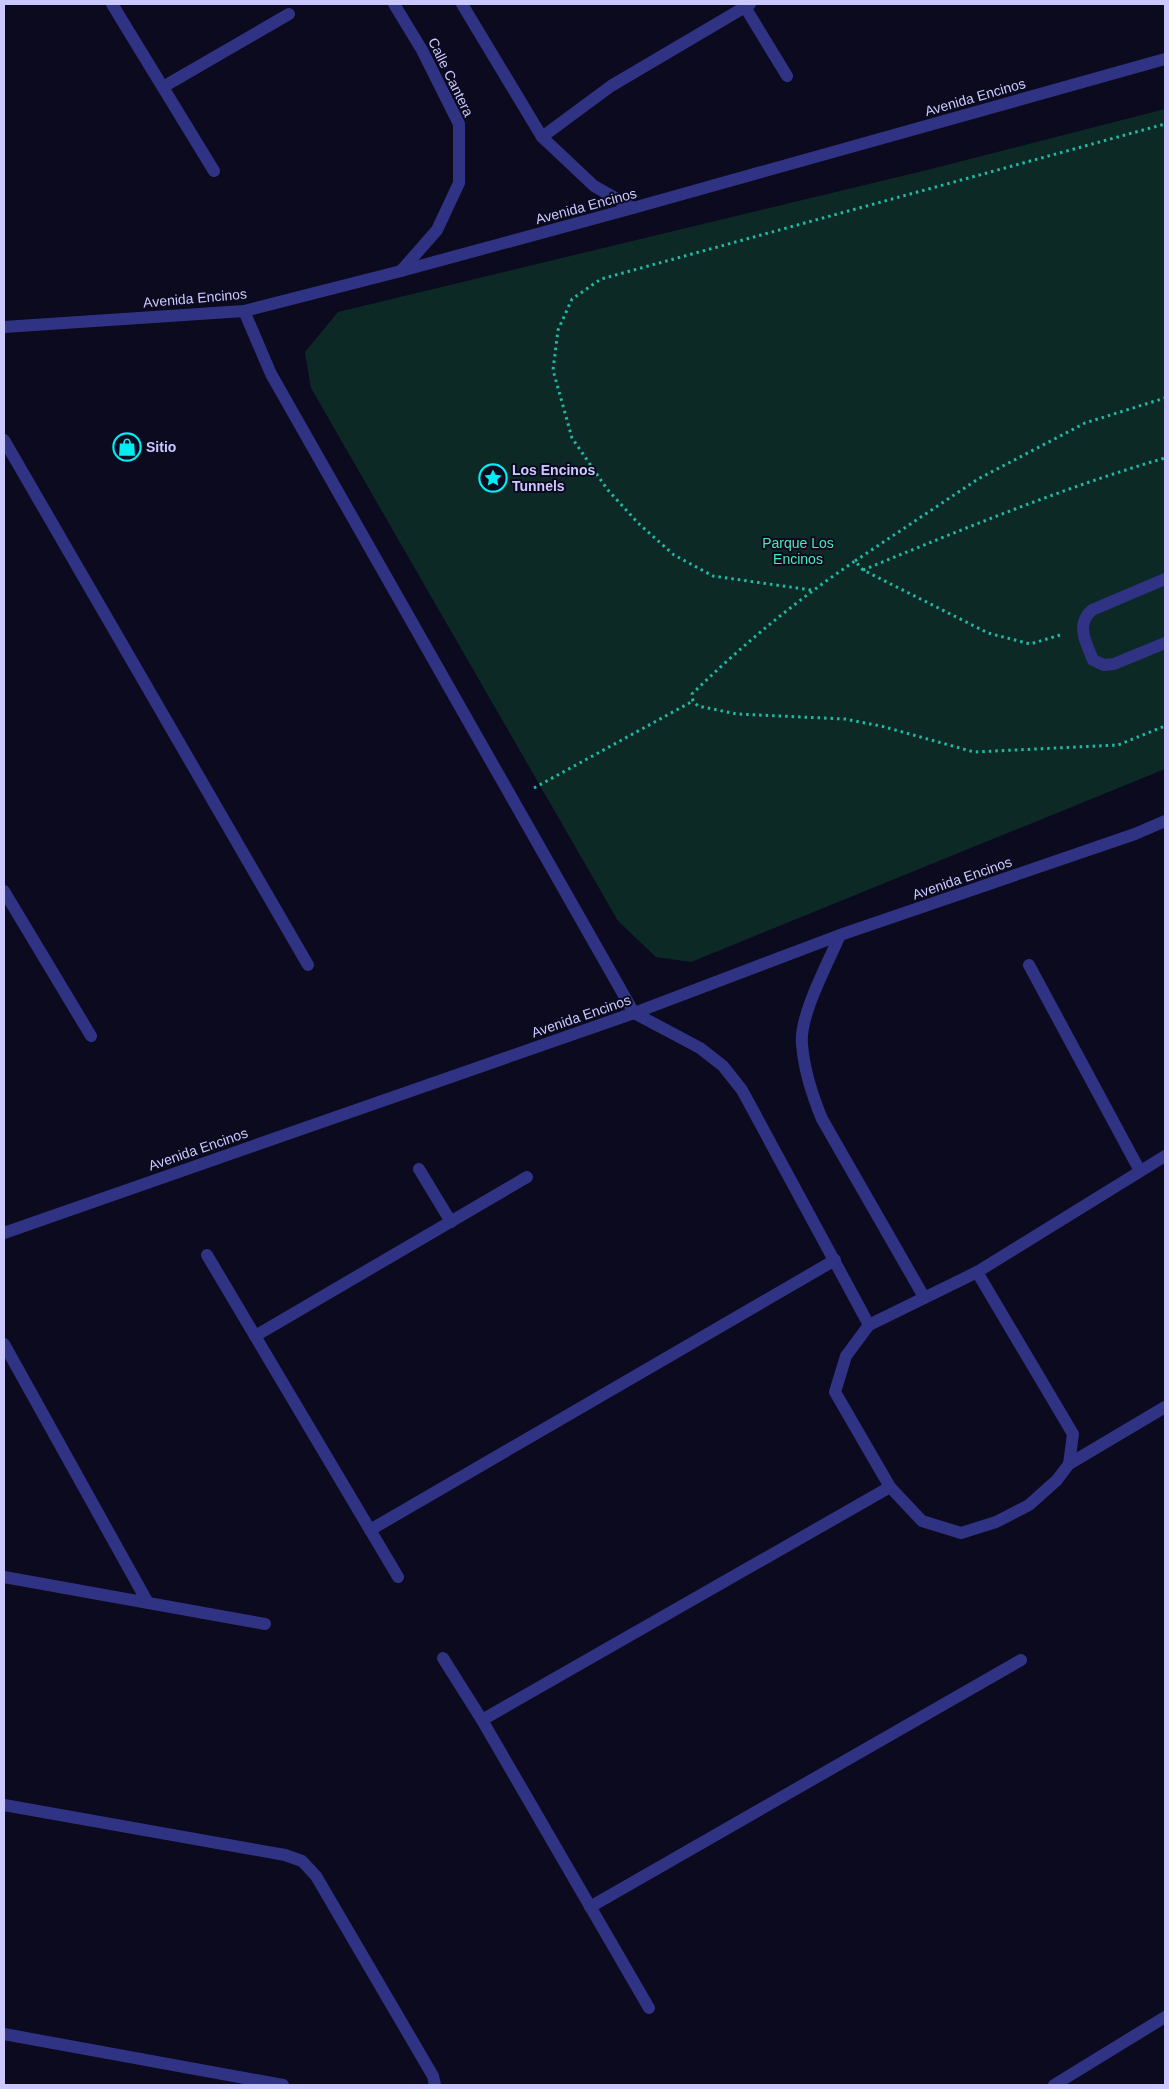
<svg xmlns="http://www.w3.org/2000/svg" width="1169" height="2089" viewBox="0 0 1169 2089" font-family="Arial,sans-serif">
<rect width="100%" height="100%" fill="#0c0a1f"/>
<polygon fill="#0c2926" points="1165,109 1165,769 691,962 656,957 618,921 311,388 305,352 338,312 927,170"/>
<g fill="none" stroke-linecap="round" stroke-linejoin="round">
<g stroke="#20baa4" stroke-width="3" stroke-dasharray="2.5 4" stroke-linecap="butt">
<polyline points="855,561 978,479 1085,423 1165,398"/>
<path d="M 863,570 C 963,529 1062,488 1165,458"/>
<polyline points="811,590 713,576 674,555 638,523 607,489 572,438 553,370 558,330 572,299 601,279 1165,124"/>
<path d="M 1060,635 L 1030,644 L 988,633 L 863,570 L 855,561 C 797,600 742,645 692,694 L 693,701 L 698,706 L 737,714 L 845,719 L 881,726 L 974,752 L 1118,745 L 1165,726"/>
<polyline points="534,788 693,701"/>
</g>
<g stroke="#303383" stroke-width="12">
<polyline points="112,4 214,171"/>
<polyline points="394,4 422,50 459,124 459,183 437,230 401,271"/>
<polyline points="462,4 542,137 594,186 633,208"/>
<polyline points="745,7 787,76"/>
<polyline points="163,87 289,14"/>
<polyline points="542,137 611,86 750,4"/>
<polyline points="244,311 271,374 634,1013 700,1048 723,1066 742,1090 869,1325"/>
<polyline points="4,327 244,311 401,271 633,208 1165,59"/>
<polyline points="4,440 308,965"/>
<path d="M 1165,579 L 1092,610 C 1075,625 1086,642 1093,660 L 1104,665 L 1114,664 L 1165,643"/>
<polyline points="4,891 91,1036"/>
<path d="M 840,935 C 828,963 799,1016 802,1044 C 804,1070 812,1095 822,1119 L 924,1297"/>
<polyline points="1029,965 1140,1171"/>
<polyline points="1165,1156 977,1272 869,1325 846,1356 835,1392 890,1487 922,1521 961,1533 996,1522 1029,1505 1057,1480 1069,1464 1165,1407"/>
<polyline points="419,1169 451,1222"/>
<polyline points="4,1233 634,1013 840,935 1135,834 1165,821"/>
<polyline points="207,1255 398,1577"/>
<polyline points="977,1272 1073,1434 1069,1464"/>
<polyline points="255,1336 527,1177"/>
<polyline points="4,1344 148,1603"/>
<polyline points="370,1530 835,1260"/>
<polyline points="4,1577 265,1624"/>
<polyline points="443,1658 482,1720 649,2008"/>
<polyline points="482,1720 890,1487"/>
<polyline points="4,1805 285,1855 302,1861 316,1876 433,2076 435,2085"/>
<polyline points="590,1907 1021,1660"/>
<polyline points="4,2034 283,2085"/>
<polyline points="1054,2085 1165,2017"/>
</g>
</g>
<defs>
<g id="shop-ring" transform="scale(1.4375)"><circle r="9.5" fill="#0c0a1f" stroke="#00eef3" stroke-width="1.5"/><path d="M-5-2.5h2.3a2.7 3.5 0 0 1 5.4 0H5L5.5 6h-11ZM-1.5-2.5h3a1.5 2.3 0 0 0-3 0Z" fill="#00eef3"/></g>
<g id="sight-ring" transform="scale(1.4375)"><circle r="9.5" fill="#0c0a1f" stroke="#00eef3" stroke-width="1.5"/><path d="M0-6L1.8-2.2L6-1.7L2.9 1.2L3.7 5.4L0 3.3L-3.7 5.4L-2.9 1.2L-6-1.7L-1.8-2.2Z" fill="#00eef3"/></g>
</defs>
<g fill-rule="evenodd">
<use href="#shop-ring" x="127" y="447"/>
<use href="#sight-ring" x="493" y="478"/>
</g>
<g text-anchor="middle" stroke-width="4" stroke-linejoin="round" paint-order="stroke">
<g font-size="14" fill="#cac8ff" stroke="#0c0a1f">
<text transform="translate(451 77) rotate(64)" y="5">Calle Cantera</text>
<text transform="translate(975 97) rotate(-16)" y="5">Avenida Encinos</text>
<text transform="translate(586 206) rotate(-15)" y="5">Avenida Encinos</text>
<text transform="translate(195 298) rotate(-5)" y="5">Avenida Encinos</text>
<text transform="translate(962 878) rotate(-19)" y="5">Avenida Encinos</text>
<text transform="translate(581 1016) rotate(-19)" y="5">Avenida Encinos</text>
<text transform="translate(198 1149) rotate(-19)" y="5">Avenida Encinos</text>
</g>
<g font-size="14" font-weight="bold" fill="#cac8ff" stroke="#0c0a1f" text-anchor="start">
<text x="146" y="452">Sitio</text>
<text x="512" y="475">Los Encinos<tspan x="512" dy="16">Tunnels</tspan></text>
</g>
<g font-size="14" fill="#48ebb5" stroke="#0c0a1f">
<text x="798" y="548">Parque Los<tspan x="798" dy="16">Encinos</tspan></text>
</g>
</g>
<rect width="1169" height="2089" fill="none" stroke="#cac8ff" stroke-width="10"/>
</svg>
